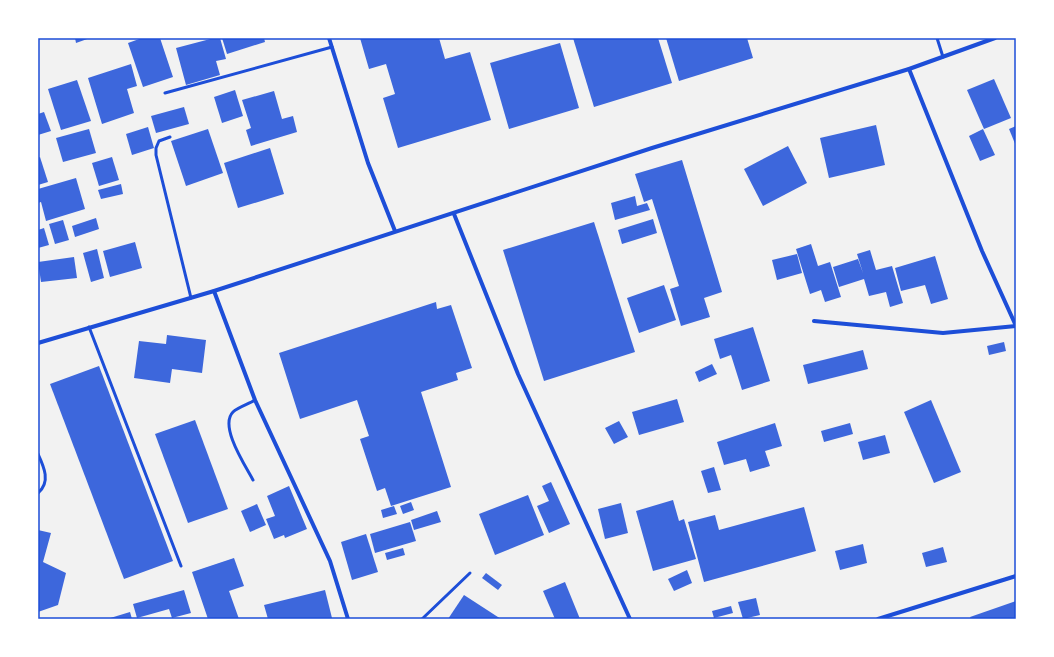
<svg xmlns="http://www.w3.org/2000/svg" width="1054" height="657" viewBox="0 0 1054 657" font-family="Karla,sans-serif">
<rect width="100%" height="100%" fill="#f2f2f2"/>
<g fill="#3d67dc">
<polygon points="75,38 90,38 76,43"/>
<polygon points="142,38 160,38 173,77 143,87 128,43"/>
<polygon points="214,38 220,38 226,59 216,61 220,75 186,85 176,48"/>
<polygon points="222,38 264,38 265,42 227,54"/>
<polygon points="360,38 439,38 445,59 470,52 491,120 398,148 383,98 395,94 386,64 369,69"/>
<polygon points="573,38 658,38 672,83 594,107"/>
<polygon points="666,38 747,38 753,58 679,81"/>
<polygon points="560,43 579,108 509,129 490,63"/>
<polygon points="131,64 137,86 127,89 134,113 102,124 88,78"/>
<polygon points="994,79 1011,118 984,129 967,90"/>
<polygon points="77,80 91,121 61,130 48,89"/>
<polygon points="235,90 243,116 222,123 214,97"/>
<polygon points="274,91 282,119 293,116 297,132 251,146 246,130 251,128 242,100"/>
<polygon points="184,107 189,124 156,133 151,116"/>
<polygon points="44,112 51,131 38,135 38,114"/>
<polygon points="876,125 885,165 829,178 820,138"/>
<polygon points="1016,126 1016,146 1009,129"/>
<polygon points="148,127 154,148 132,155 126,134"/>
<polygon points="89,129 96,153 63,162 56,138"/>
<polygon points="208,129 223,173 186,186 171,141"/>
<polygon points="983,129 995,155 980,161 969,136"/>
<polygon points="788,146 807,183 763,206 744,169"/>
<polygon points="270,148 284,194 238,208 224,163"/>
<polygon points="40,157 48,182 38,185 38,158"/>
<polygon points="112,157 119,180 99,186 92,163"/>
<polygon points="682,160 722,292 704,298 710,317 681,326 670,289 679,286 652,199 644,202 635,174"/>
<polygon points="76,178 85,209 46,221 41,202 38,203 38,189"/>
<polygon points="121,184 123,194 101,199 98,190"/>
<polygon points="635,196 637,206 647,203 650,210 615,220 611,203"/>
<polygon points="96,218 99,229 75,237 72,226"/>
<polygon points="653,219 657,233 622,244 618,230"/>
<polygon points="63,220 69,240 55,244 49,224"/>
<polygon points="594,222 635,352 544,381 503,250"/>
<polygon points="44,228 49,245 38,248 38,230"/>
<polygon points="135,242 142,268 110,277 103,251"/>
<polygon points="811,244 818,266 830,262 841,297 825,302 821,290 810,294 796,249"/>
<polygon points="97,249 104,278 91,282 83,253"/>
<polygon points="870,250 876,270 892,266 903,303 890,307 886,292 869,296 864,279 839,287 833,267 858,259 863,273 857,254"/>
<polygon points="797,254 802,273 777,280 772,260"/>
<polygon points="935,256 948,299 931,304 925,285 901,291 895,268"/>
<polygon points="74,257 77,278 41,282 38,262"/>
<polygon points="664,285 676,320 639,333 627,298"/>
<polygon points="436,302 437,309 451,305 472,368 456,373 458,380 421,392 451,487 391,506 385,488 377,491 360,439 369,436 357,400 300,419 279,353"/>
<polygon points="753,327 770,381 742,390 731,355 720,359 714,339"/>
<polygon points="167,335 206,340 202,373 172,369 170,383 134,378 139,341 166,344"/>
<polygon points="1004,342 1006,351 989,355 987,346"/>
<polygon points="863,350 868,369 808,384 803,365"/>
<polygon points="712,364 717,374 699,382 695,372"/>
<polygon points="99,366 173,561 124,579 50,384"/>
<polygon points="677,399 684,422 639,435 632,412"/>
<polygon points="931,400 961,472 934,483 904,412"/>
<polygon points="195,420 228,509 188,523 155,434"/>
<polygon points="619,421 628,437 614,444 605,428"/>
<polygon points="775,423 782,446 765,451 770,466 750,472 746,459 724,465 717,442"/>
<polygon points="850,423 853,434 824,442 821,431"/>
<polygon points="885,435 890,453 863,460 858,442"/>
<polygon points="714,467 721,490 708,493 701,471"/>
<polygon points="551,482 570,524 549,533 537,506 549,501 542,486"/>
<polygon points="289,486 307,529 285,538 284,535 274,539 266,519 275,516 267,496"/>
<polygon points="528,495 544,535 495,555 479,514"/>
<polygon points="673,500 679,521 684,519 696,559 653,571 636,511"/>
<polygon points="411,502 414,510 403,514 400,506"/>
<polygon points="621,503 628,533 605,539 598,509"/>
<polygon points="257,504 266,525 250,532 241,511"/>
<polygon points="394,506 397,514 383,518 381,510"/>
<polygon points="804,507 816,551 704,582 688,522 715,515 719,530"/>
<polygon points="437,511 441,522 414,530 411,520"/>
<polygon points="410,522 416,541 375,553 370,534"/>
<polygon points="38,530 51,533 43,562 66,573 58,605 38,612"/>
<polygon points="366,534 378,572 352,580 341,542"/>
<polygon points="863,544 867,563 840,570 835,551"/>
<polygon points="943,547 947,562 926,567 922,553"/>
<polygon points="403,548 405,555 387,560 385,553"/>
<polygon points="234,558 244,586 229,591 239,619 208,619 192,572"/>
<polygon points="687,570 692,583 674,591 668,579"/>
<polygon points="486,573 502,585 498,590 482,578"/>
<polygon points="565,582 580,619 555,619 543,591"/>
<polygon points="184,590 191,613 172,618 169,609 137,618 133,604"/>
<polygon points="325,590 332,618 268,619 264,605"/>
<polygon points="464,595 501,619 448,619"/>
<polygon points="756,598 760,615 743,619 738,602"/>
<polygon points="1016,601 1016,619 971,619 970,617"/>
<polygon points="731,606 733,613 714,618 712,611"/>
<polygon points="130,612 132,619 107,619"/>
</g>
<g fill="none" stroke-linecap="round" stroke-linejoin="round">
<g stroke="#1d4ed8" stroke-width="3">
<polyline points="937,38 943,57"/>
<polyline points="165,93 332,47"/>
<polyline points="170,137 159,141 156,148 156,155 191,298"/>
<polyline points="89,327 181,566"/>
<path d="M 38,454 C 44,467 51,482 38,493"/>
<path d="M 253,480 C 245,465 219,426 233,412 C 238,407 249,404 255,400"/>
<polyline points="422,619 470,573"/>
</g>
<g stroke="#1d4ed8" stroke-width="4">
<polyline points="329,38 368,163 395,231"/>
<polyline points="909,69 982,251 1016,326"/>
<polyline points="454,214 518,374 630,619"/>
<polyline points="214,291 255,400 330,561 348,619"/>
<polyline points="814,321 943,333 1016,326"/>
<polyline points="38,343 214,291 652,148 909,69 995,38"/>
<polyline points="878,619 1016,576"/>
</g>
</g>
<rect width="1054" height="657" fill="none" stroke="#ffffff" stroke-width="78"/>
<rect x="39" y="39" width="976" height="579" fill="none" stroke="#1d4ed8" stroke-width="1.5"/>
</svg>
